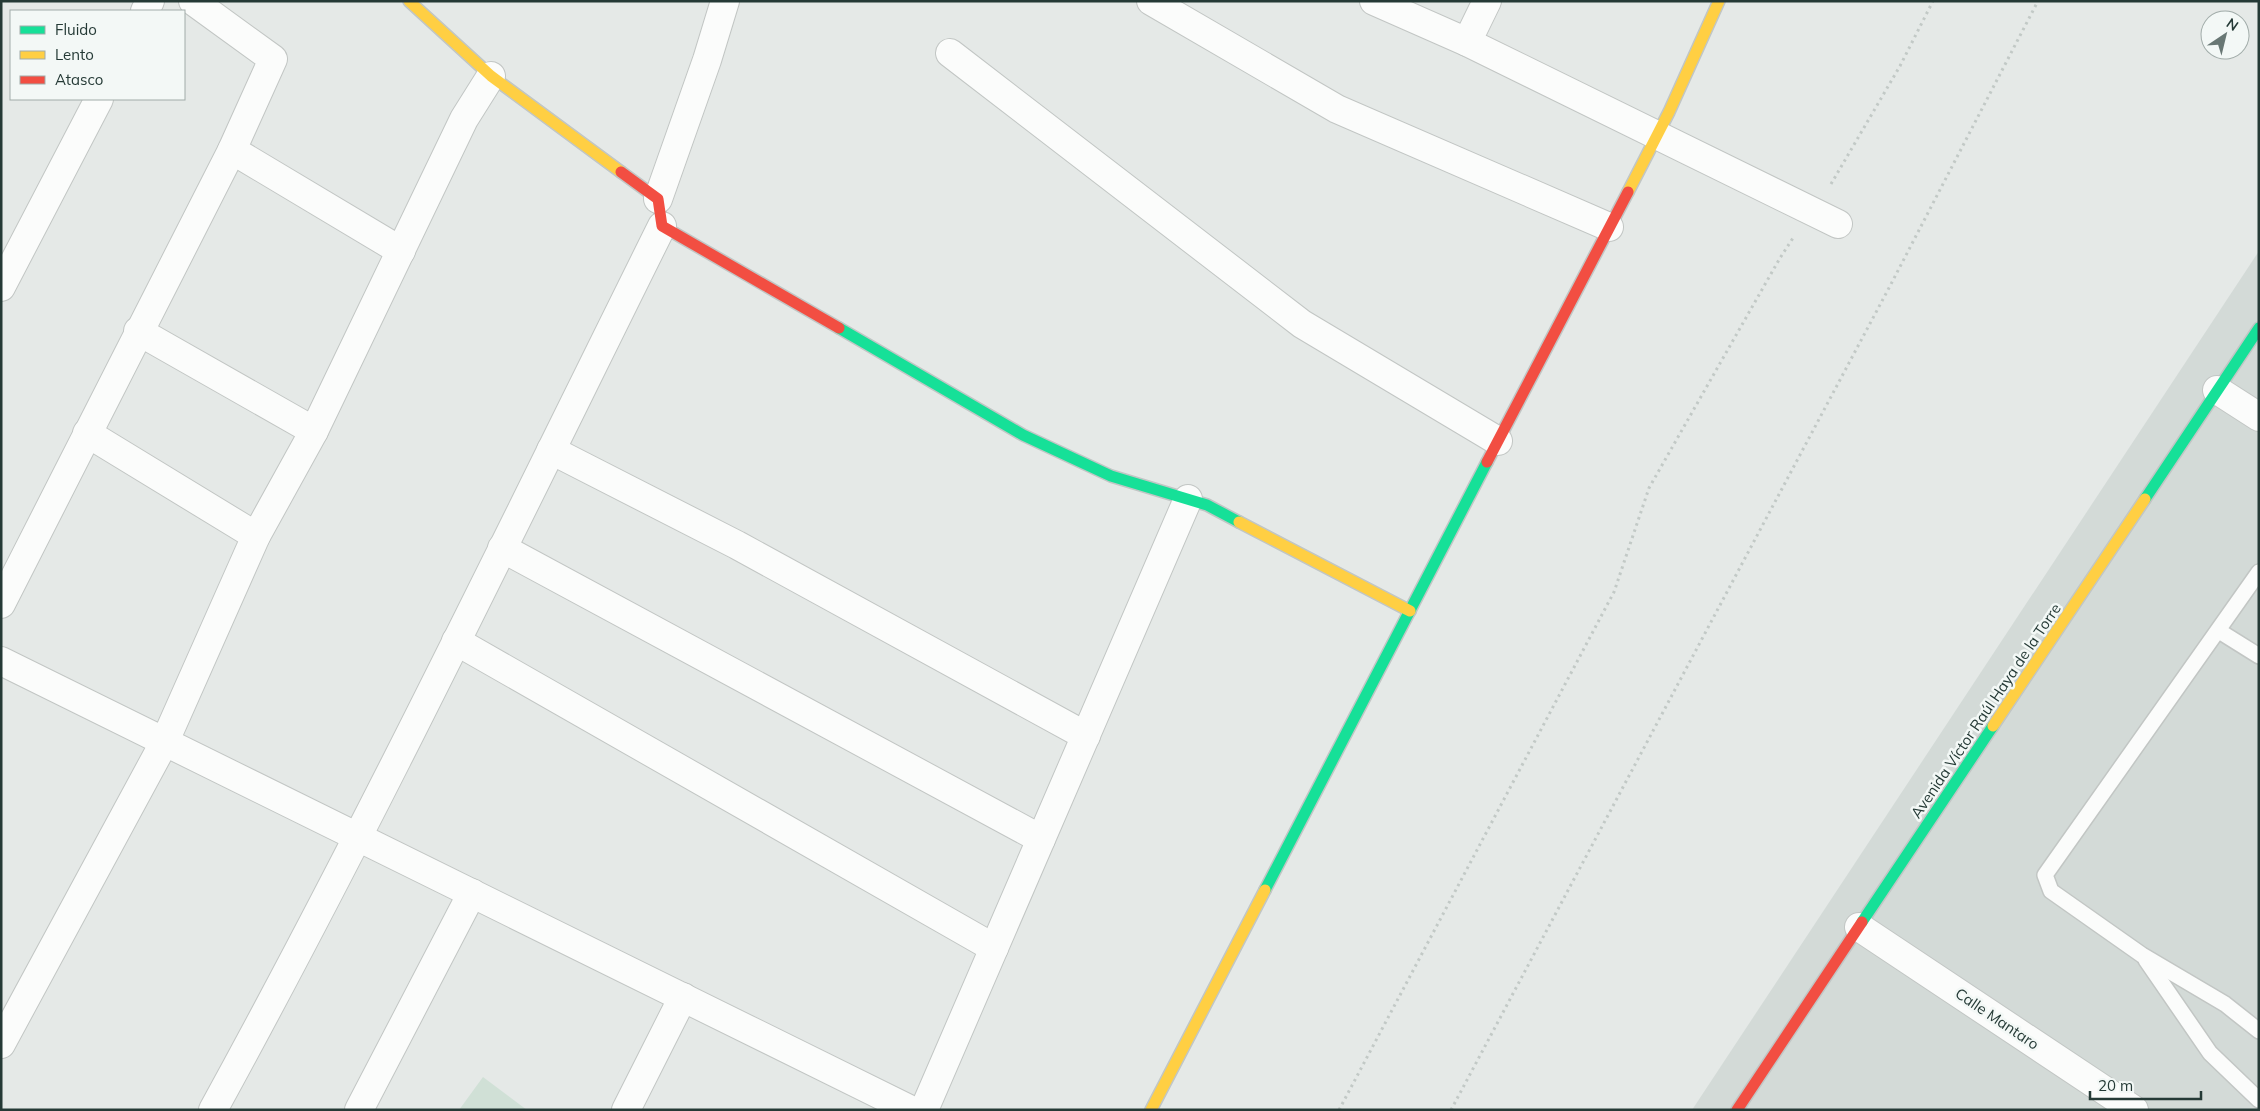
<svg xmlns="http://www.w3.org/2000/svg" width="2260" height="1111" viewBox="0 0 2260 1111" font-family="Mulish,sans-serif">
<rect width="100%" height="100%" fill="#e5e9e7"/>
<polygon fill="#d3dad7" points="2259,251 2259,1110 1692,1110"/>
<polygon fill="#d0e0d6" points="483,1077 527,1110 459,1110"/>
<g fill="none" stroke-linecap="round" stroke-linejoin="round">
<g stroke="#c2c6c4" stroke-width="18">
<g id="lane">
<polyline points="2259,572 2045,875 2051,891 2142,955 2225,1004 2259,1031"/>
<polyline points="2219,631 2259,656"/>
<polyline points="2146,960 2210,1053 2259,1100"/>
</g>
</g>
<g stroke="#c2c6c4" stroke-width="30">
<g id="street">
<polyline points="1151,1 1337,109 1609,227"/>
<polyline points="1374,1 1467,42 1838,224"/>
<polyline points="145,11 150,1"/>
<polyline points="1467,42 1487,1"/>
<polyline points="950,53 1302,324 1498,441"/>
<polyline points="232,150 401,251"/>
<polyline points="658,199 707,60 725,1"/>
<polyline points="1,287 99,99"/>
<polyline points="138,331 314,431"/>
<polyline points="2217,390 2259,417"/>
<polyline points="87,433 256,536"/>
<polyline points="551,450 737,545 1086,736"/>
<polyline points="502,548 1041,839"/>
<polyline points="1,604 232,150 273,59 193,1"/>
<polyline points="456,641 994,948"/>
<polyline points="1,661 911,1110"/>
<polyline points="1859,927 2134,1110"/>
<polyline points="1,1044 165,741 256,536 314,431 464,119 491,76"/>
<path d="M 213,1110 C 372,820 515,522 662,226"/>
<polyline points="359,1110 472,893"/>
<polyline points="626,1110 683,997"/>
<polyline points="924,1110 1188,499"/>
</g>
</g>
<g stroke="#c1c6c5" stroke-width="14">
<g id="fast">
<polyline points="839,328 1023,435 1111,476 1207,505 1239,522"/>
<polyline points="2145,499 2259,328"/>
<polyline points="1265,890 1487,462"/>
<polyline points="1862,922 1993,726"/>
</g>
</g>
<g stroke="#c1c6c5" stroke-width="14">
<g id="slow">
<polyline points="409,1 491,76 621,172"/>
<polyline points="1628,192 1669,112 1719,1"/>
<polyline points="1239,522 1410,611"/>
<polyline points="1993,726 2145,499"/>
<polyline points="1151,1110 1265,890"/>
</g>
</g>
<g stroke="#c1c6c5" stroke-width="14">
<g id="jam">
<polyline points="621,172 658,199 662,226 839,328"/>
<polyline points="1487,462 1628,192"/>
<polyline points="1737,1110 1862,922"/>
</g>
</g>
<g stroke="#c2c9c6" stroke-width="3" stroke-dasharray="2.5 4" stroke-linecap="butt">
<polyline points="1831,184 1900,66 1933,1"/>
<polyline points="1339,1110 1614,592 1649,488 1780,258 1793,238"/>
<polyline points="1451,1110 1890,286 2038,1"/>
</g>
<use href="#lane" stroke="#fbfcfb" stroke-width="15"/>
<use href="#street" stroke="#fbfcfb" stroke-width="28"/>
<use href="#fast" stroke="#16e098" stroke-width="11"/>
<use href="#slow" stroke="#ffcf43" stroke-width="11"/>
<use href="#jam" stroke="#f24e42" stroke-width="11"/>
</g>
<g text-anchor="middle" stroke-width="5" stroke-linejoin="round" paint-order="stroke">
<g font-size="15" fill="#253a36" stroke="#f3f8f6">
<text transform="translate(1986 711) rotate(-56)" y="5">Avenida Víctor Raúl Haya de la Torre</text>
<text transform="translate(1997 1019) rotate(34)" y="5">Calle Mantaro</text>
</g>
</g>
<rect width="2260" height="1111" fill="none" stroke="#253a36" stroke-width="5"/>
<rect x="10" y="10" width="175" height="90" fill="#f3f8f6" stroke="#a1aca9"/>
<rect x="20" y="26" width="25" height="8" fill="#16e098" stroke="#a1aca9"/>
<text x="55" y="35" font-size="15" fill="#253a36">Fluido</text>
<rect x="20" y="51" width="25" height="8" fill="#ffcf43" stroke="#a1aca9"/>
<text x="55" y="60" font-size="15" fill="#253a36">Lento</text>
<rect x="20" y="76" width="25" height="8" fill="#f24e42" stroke="#a1aca9"/>
<text x="55" y="85" font-size="15" fill="#253a36">Atasco</text>
<g transform="translate(2225 35) rotate(35)"><circle r="24" fill="#f3f8f6" stroke="#a1aca9"/>
<path d="M0-4L9 19L0 12L-9 19Z" fill="#687774"/>
<text y="-8" font-size="14" font-weight="bold" text-anchor="middle" fill="#253a36">N</text>
</g>
<path d="M2090 1091v8h111v-8" fill="none" stroke="#253a36" stroke-width="2.5"/>
<text x="2098" y="1091" font-size="15" fill="#253a36" stroke="#f3f8f6" stroke-width="4" paint-order="stroke">20 m</text>
</svg>
